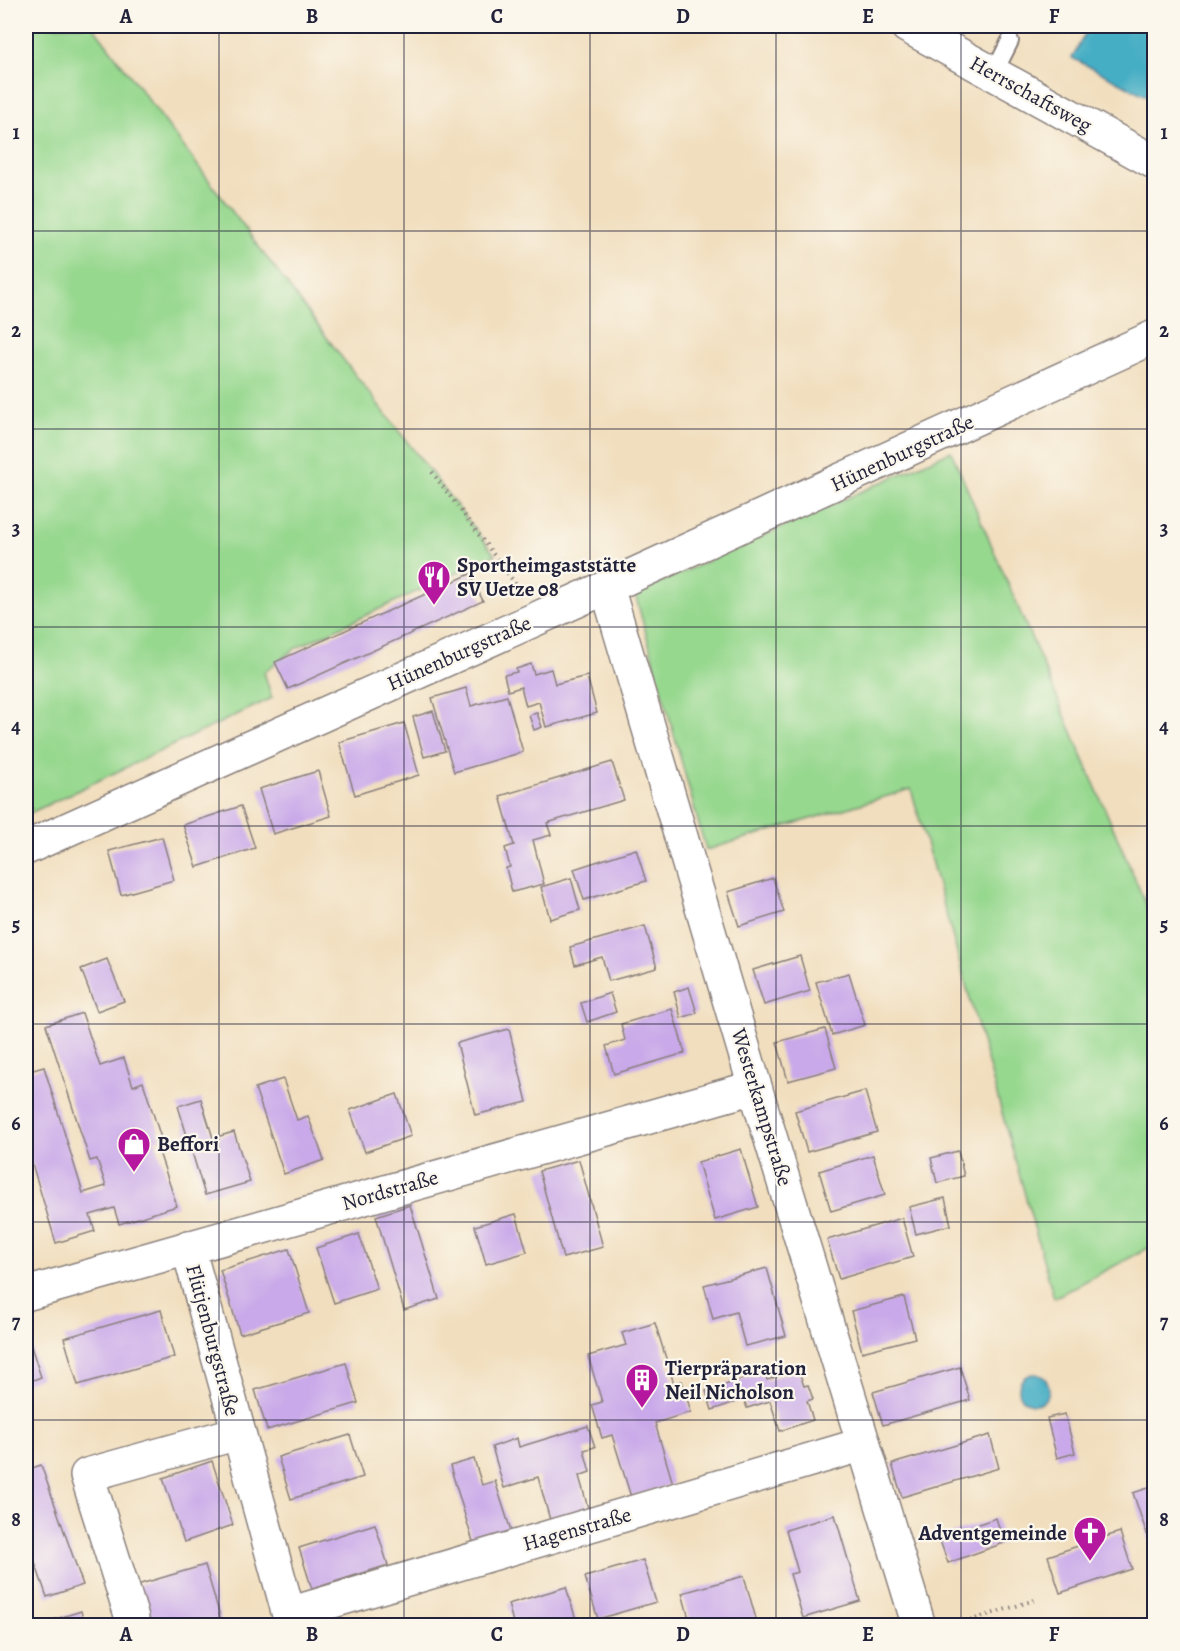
<svg xmlns="http://www.w3.org/2000/svg" width="1180" height="1651" viewBox="0 0 1180 1651" font-family="Alegreya,serif">
<rect width="100%" height="100%" fill="#fbf7ec"/>
<filter id="ink" filterUnits="userSpaceOnUse"><feTurbulence type="fractalNoise" baseFrequency=".0167" numOctaves="2"/><feDisplacementMap in="SourceGraphic" scale="12" xChannelSelector="R" yChannelSelector="G"/><feConvolveMatrix kernelMatrix="1 2 1 2 8 2 1 2 1" color-interpolation-filters="sRGB"/></filter>
<filter id="wash" filterUnits="userSpaceOnUse"><feTurbulence type="fractalNoise" baseFrequency=".008" numOctaves="4" result="noise"/><feDisplacementMap in="SourceGraphic" scale="24" xChannelSelector="R" yChannelSelector="G"/><feGaussianBlur stdDeviation="1.35" result="paint"/><feColorMatrix in="noise" values="0 0 0 0 0 0 0 0 0 0 0 0 0 0 0 0 0 1.4 0 .05"/><feComposite in="paint" operator="in"/></filter>
<g filter="url(#wash)">
<rect width="100%" height="100%" fill="#f1debe"/>
<g fill="#97d88f" stroke="#5c7d65" stroke-width="1.5">
<polygon points="26,26 93,26 346,363 495,555 296,648 264,672 272,698 26,815"/>
<polygon points="951,451 1154,923 1154,1245 1054,1298 911,789 706,850 635,594"/>
</g>
<g fill="#45adc4" stroke="#346880" stroke-width="1.5">
<polygon points="1089,26 1154,26 1154,96 1152,99 1072,58"/>
<circle cx="1034" cy="1389" r="15"/>
</g>
<g id="blocks">
<g fill="#c9a9e9">
<polygon points="470,574 483,601 288,689 275,662"/>
<polygon points="531,664 534,674 551,669 555,684 587,676 597,713 546,727 539,702 526,706 521,687 508,691 504,675 517,672 516,669"/>
<polygon points="466,688 471,706 507,696 523,752 454,772 432,698"/>
<polygon points="433,711 445,751 424,757 413,717"/>
<polygon points="537,713 542,727 534,730 529,715"/>
<polygon points="404,723 419,775 355,795 339,742"/>
<polygon points="612,762 624,800 547,823 551,835 533,840 544,884 512,892 506,868 510,867 505,848 514,845 500,796"/>
<polygon points="318,771 331,816 273,834 259,789"/>
<polygon points="241,806 255,848 197,867 183,825"/>
<polygon points="162,837 174,880 121,895 109,851"/>
<polygon points="636,849 646,881 584,900 574,869"/>
<polygon points="571,878 580,910 550,919 541,887"/>
<polygon points="773,878 784,912 739,926 728,892"/>
<polygon points="645,926 657,968 609,981 602,957 575,965 570,947"/>
<polygon points="800,956 810,991 764,1005 753,970"/>
<polygon points="107,959 124,1001 97,1011 81,969"/>
<polygon points="849,973 865,1025 832,1035 816,982"/>
<polygon points="689,987 697,1013 681,1018 674,992"/>
<polygon points="610,993 616,1012 587,1022 581,1003"/>
<polygon points="672,1009 685,1053 614,1074 606,1046 625,1040 621,1024"/>
<polygon points="82,1013 100,1066 124,1058 133,1086 143,1082 161,1138 155,1140 177,1206 119,1224 114,1208 90,1215 95,1231 56,1243 26,1144 26,1113 30,1112 26,1099 26,1072 44,1067 83,1193 106,1186 97,1159 90,1161 46,1025"/>
<polygon points="509,1029 527,1102 475,1115 457,1043"/>
<polygon points="825,1029 836,1068 788,1081 777,1042"/>
<polygon points="283,1079 297,1120 308,1116 324,1160 284,1174 255,1088"/>
<polygon points="865,1091 877,1132 807,1152 795,1111"/>
<polygon points="397,1094 411,1136 365,1152 350,1110"/>
<polygon points="201,1099 213,1138 234,1132 250,1182 205,1195 178,1106"/>
<polygon points="741,1149 758,1207 715,1220 698,1162"/>
<polygon points="958,1151 964,1176 937,1183 931,1158"/>
<polygon points="873,1155 885,1195 831,1211 819,1171"/>
<polygon points="579,1160 603,1247 563,1258 539,1171"/>
<polygon points="945,1198 951,1225 916,1234 909,1207"/>
<polygon points="410,1205 439,1299 404,1310 376,1216"/>
<polygon points="516,1214 527,1252 486,1264 475,1226"/>
<polygon points="902,1218 913,1257 839,1279 827,1240"/>
<polygon points="26,1230 32,1247 26,1250"/>
<polygon points="359,1234 377,1289 334,1303 316,1248"/>
<polygon points="289,1249 309,1313 240,1334 220,1270"/>
<polygon points="767,1268 786,1336 745,1346 736,1312 713,1319 704,1285"/>
<polygon points="904,1297 915,1338 862,1352 851,1311"/>
<polygon points="161,1310 174,1357 78,1385 64,1338"/>
<polygon points="655,1323 674,1384 682,1381 691,1412 655,1423 673,1484 631,1497 612,1435 602,1438 592,1405 602,1402 588,1356 626,1345 622,1333"/>
<polygon points="26,1331 41,1377 26,1383"/>
<polygon points="346,1363 358,1403 267,1430 255,1390"/>
<polygon points="960,1367 970,1400 883,1425 873,1392"/>
<polygon points="798,1369 804,1386 808,1385 813,1399 807,1401 813,1420 780,1431 770,1401 747,1408 744,1399 712,1410 706,1391 765,1372 767,1380"/>
<polygon points="1065,1414 1075,1453 1057,1458 1047,1418"/>
<polygon points="588,1426 595,1447 584,1450 590,1472 579,1476 588,1508 550,1520 538,1477 504,1488 492,1447 517,1438 519,1447"/>
<polygon points="350,1435 363,1477 291,1499 278,1457"/>
<polygon points="990,1435 999,1468 902,1497 892,1464"/>
<polygon points="474,1459 482,1485 495,1481 512,1534 474,1545 450,1466"/>
<polygon points="212,1461 233,1525 184,1542 163,1478"/>
<polygon points="41,1465 83,1585 47,1597 33,1557 26,1559 26,1470"/>
<polygon points="1154,1486 1154,1555 1133,1493"/>
<polygon points="835,1515 860,1601 803,1618 790,1574 798,1572 786,1530"/>
<polygon points="996,1518 1004,1543 948,1563 939,1538"/>
<polygon points="375,1524 388,1565 312,1589 299,1548"/>
<polygon points="1120,1532 1132,1569 1060,1593 1048,1556"/>
<polygon points="643,1560 656,1602 598,1619 585,1577"/>
<polygon points="205,1565 223,1626 186,1626 185,1623 177,1626 149,1626 137,1585"/>
<polygon points="744,1576 758,1626 691,1626 682,1593"/>
<polygon points="566,1587 578,1626 514,1626 508,1604"/>
<polygon points="81,1611 85,1626 37,1626 37,1625"/>
</g>
</g>
</g>
<g filter="url(#ink)">
<use href="#blocks" fill-opacity="0" stroke="#8a807c" stroke-width="1.5"/>
<g fill="none" stroke-linecap="round" stroke-linejoin="round">
<g stroke="#8a807c" stroke-width="20">
<polyline id="lane" points="994,73 1010,41"/>
</g>
<g stroke="#8a807c" stroke-width="36">
<g id="street">
<polyline points="907,26 1154,162"/>
<polyline points="607,587 755,1087 919,1626"/>
<polyline points="26,848 607,587 1154,337"/>
<polyline points="188,1247 292,1626"/>
<polyline points="26,1294 755,1087"/>
<polyline points="289,1614 864,1444"/>
<polyline points="132,1618 87,1475 238,1433"/>
</g>
</g>
<g stroke="#8a807c" stroke-width="4" stroke-dasharray="1.5 4.5" stroke-linecap="butt">
<polyline points="432,472 523,594"/>
<polyline points="26,797 34,811"/>
<polyline points="953,1626 1038,1599"/>
</g>
<use href="#lane" stroke="#fff" stroke-width="16"/>
<use href="#street" stroke="#fff" stroke-width="33"/>
</g>
</g>
<path fill="none" stroke="#22223b" stroke-width="1.5" stroke-opacity="0.55" d="M 219,26 L 219,1626M 404,26 L 404,1626M 590,26 L 590,1626M 776,26 L 776,1626M 961,26 L 961,1626M 26,231 L 1154,231M 26,429 L 1154,429M 26,627 L 1154,627M 26,826 L 1154,826M 26,1024 L 1154,1024M 26,1222 L 1154,1222M 26,1420 L 1154,1420"/>
<defs>
<g id="restaurant-pin" transform="scale(1.725)"><path d="M0 17L-7.5 6A9.5 9.5 0 1 1 7.5 6Z" fill="#b5179e" stroke="#fbf7ec"/><path d="M-5-6h1v4h1v-4h1v4h1v-4h1v5L-1.5 .5V6h-2V.5L-5-1ZM5-6V6H3V1.5H1.5Q1.5-4 5-6Z" fill="#fff"/></g>
<g id="shop-pin" transform="scale(1.725)"><path d="M0 17L-7.5 6A9.5 9.5 0 1 1 7.5 6Z" fill="#b5179e" stroke="#fbf7ec"/><path d="M-5-2.5h2.3a2.7 3.5 0 0 1 5.4 0H5L5.5 6h-11ZM-1.5-2.5h3a1.5 2.3 0 0 0-3 0Z" fill="#fff"/></g>
<g id="building-pin" transform="scale(1.725)"><path d="M0 17L-7.5 6A9.5 9.5 0 1 1 7.5 6Z" fill="#b5179e" stroke="#fbf7ec"/><path d="M-4-6H4V6H1V3H-1V6H-4ZM-2.5-4.3h1.7v1.8h-1.7ZM.8-4.3h1.7v1.8H.8ZM-2.5-1h1.7V.8h-1.7ZM.8-1h1.7V.8H.8Z" fill="#fff"/></g>
<g id="church-pin" transform="scale(1.725)"><path d="M0 17L-7.5 6A9.5 9.5 0 1 1 7.5 6Z" fill="#b5179e" stroke="#fbf7ec"/><path d="M-1.2-6h2.4v3.5h3.3v2.4h-3.3V6h-2.4V-.1h-3.3v-2.4h3.3Z" fill="#fff"/></g>
</defs>
<g fill-rule="evenodd">
<use href="#restaurant-pin" x="434" y="577"/>
<use href="#shop-pin" x="134" y="1144"/>
<use href="#building-pin" x="642" y="1380"/>
<use href="#church-pin" x="1090" y="1533"/>
</g>
<g text-anchor="middle" stroke-width="4.5" stroke-linejoin="round" paint-order="stroke">
<g font-size="21" fill="#22223b" stroke="#fbf7ec">
<text transform="translate(1031 94) rotate(29)" y="7">Herrschaftsweg</text>
<text transform="translate(902 453) rotate(-25)" y="7">Hünenburgstraße</text>
<text transform="translate(459 653) rotate(-24)" y="7">Hünenburgstraße</text>
<text transform="translate(762 1107) rotate(73)" y="7">Westerkampstraße</text>
<text transform="translate(390 1190) rotate(-16)" y="7">Nordstraße</text>
<text transform="translate(213 1340) rotate(75)" y="7">Flütjenburgstraße</text>
<text transform="translate(577 1529) rotate(-16)" y="7">Hagenstraße</text>
</g>
<g font-size="21" font-weight="bold" fill="#22223b" stroke="#fbf7ec" text-anchor="start">
<text x="457" y="572">Sportheimgaststätte<tspan x="457" dy="24">SV Uetze 08</tspan></text>
<text x="157" y="1151">Beffori</text>
<text x="665" y="1375">Tierpräparation<tspan x="665" dy="24">Neil Nicholson</tspan></text>
<text x="1067" y="1540" text-anchor="end">Adventgemeinde</text>
</g>
</g>
<rect width="1180" height="1651" fill="none" stroke="#fbf7ec" stroke-width="66"/>
<rect x="33" y="33" width="1114" height="1585" fill="none" stroke="#22223b" stroke-width="2"/>
<g font-size="20" text-anchor="middle" font-weight="bold" fill="#22223b">
<text x="126" y="23">A</text>
<text x="312" y="23">B</text>
<text x="497" y="23">C</text>
<text x="683" y="23">D</text>
<text x="868" y="23">E</text>
<text x="1054" y="23">F</text>
<text x="16" y="139">1</text>
<text x="1164" y="139">1</text>
<text x="16" y="337">2</text>
<text x="1164" y="337">2</text>
<text x="16" y="535">3</text>
<text x="1164" y="535">3</text>
<text x="16" y="733">4</text>
<text x="1164" y="733">4</text>
<text x="16" y="931">5</text>
<text x="1164" y="931">5</text>
<text x="16" y="1130">6</text>
<text x="1164" y="1130">6</text>
<text x="16" y="1328">7</text>
<text x="1164" y="1328">7</text>
<text x="16" y="1526">8</text>
<text x="1164" y="1526">8</text>
<text x="126" y="1641">A</text>
<text x="312" y="1641">B</text>
<text x="497" y="1641">C</text>
<text x="683" y="1641">D</text>
<text x="868" y="1641">E</text>
<text x="1054" y="1641">F</text>
</g>
</svg>
